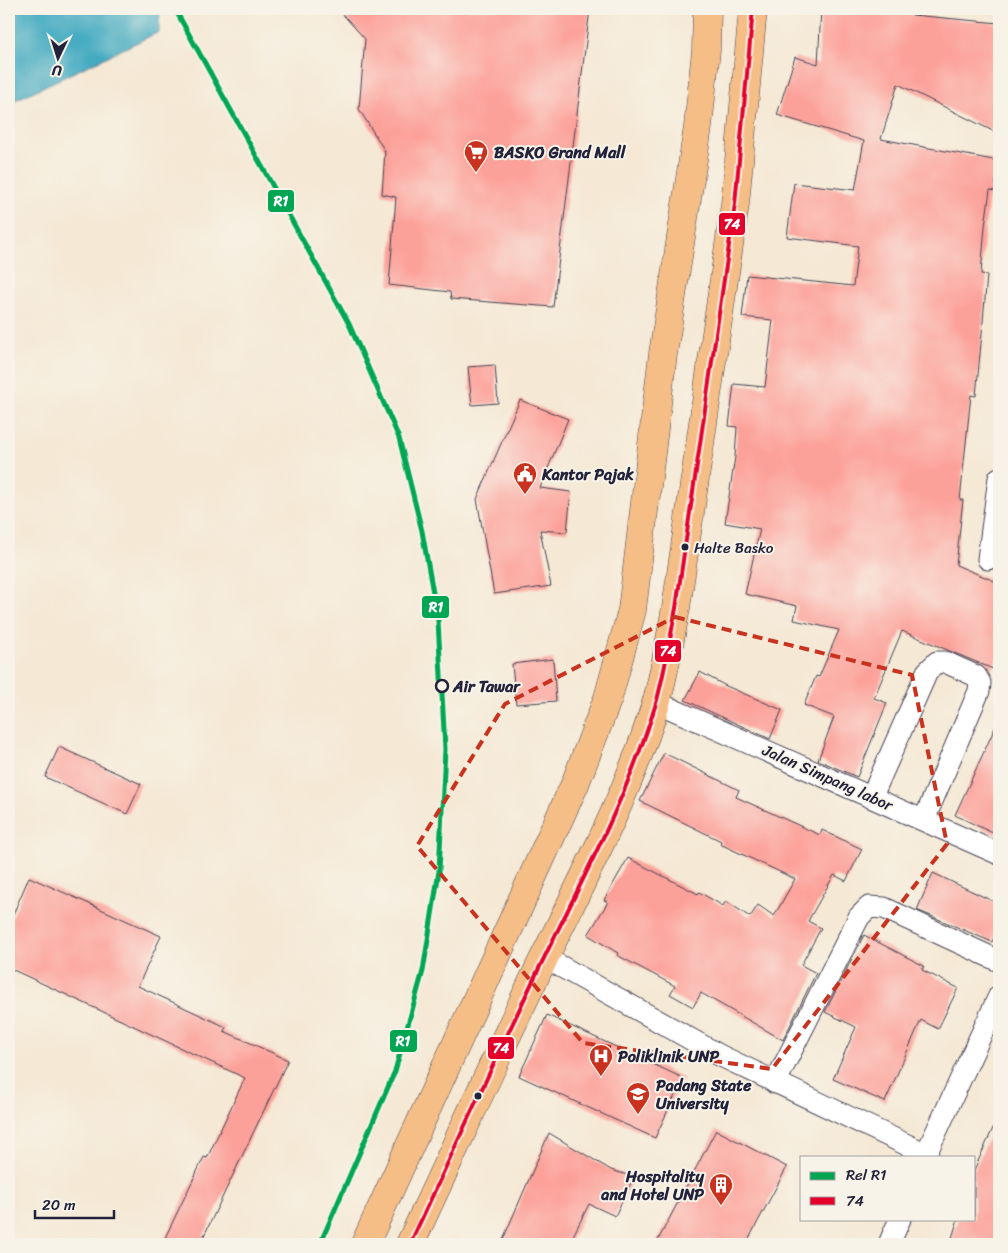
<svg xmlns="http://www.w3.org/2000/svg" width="1008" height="1253" viewBox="0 0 1008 1253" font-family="Sriracha,sans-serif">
<rect width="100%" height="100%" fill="#f7f3e8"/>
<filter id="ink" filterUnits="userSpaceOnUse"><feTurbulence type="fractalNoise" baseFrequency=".02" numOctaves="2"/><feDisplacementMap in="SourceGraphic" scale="10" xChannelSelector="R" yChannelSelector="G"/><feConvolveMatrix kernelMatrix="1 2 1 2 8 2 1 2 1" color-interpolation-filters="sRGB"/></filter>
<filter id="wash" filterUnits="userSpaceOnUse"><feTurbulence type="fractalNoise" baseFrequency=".0096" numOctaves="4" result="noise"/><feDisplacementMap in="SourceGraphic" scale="20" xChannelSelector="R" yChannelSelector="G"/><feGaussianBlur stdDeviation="1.12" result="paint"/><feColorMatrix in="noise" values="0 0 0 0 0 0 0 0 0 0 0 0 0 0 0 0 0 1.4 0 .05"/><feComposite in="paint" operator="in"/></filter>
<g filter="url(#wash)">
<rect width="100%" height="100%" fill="#f5e8d4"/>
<polygon fill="#42aac1" stroke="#32667e" points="9,9 164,9 160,12 159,32 9,103"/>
<g id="blocks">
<g fill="#fca19a">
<polygon points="338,9 590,9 553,307 451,299 450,292 389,285 396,197 382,194 385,151 359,109 365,39"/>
<polygon points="821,9 912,9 912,15 999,23 999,134 898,84 881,139 999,161 995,191 990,190 985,226 981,274 987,275 982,333 976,396 971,395 960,500 963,500 956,565 999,583 999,653 993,669 902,631 874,698 887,703 857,777 818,760 834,717 804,705 816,676 819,677 839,630 794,620 797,606 745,594 760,529 725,523 735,457 737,427 729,426 734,384 765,387 773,320 742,317 747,275 853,286 858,246 787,237 794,183 855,190 864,141 777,115 795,57 818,64"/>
<polygon points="495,365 498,403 472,405 468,367"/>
<polygon points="520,400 568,419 540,488 571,492 567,532 540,530 551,586 494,594 477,499"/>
<polygon points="553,659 556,701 516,704 512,664"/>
<polygon points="700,672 724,685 782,710 770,739 685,700"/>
<polygon points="999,719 999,836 955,815"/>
<polygon points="59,747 141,784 127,814 45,777"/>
<polygon points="664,753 739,790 736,797 820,835 822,830 862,849 846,881 834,875 808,921 821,928 801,965 816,973 783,1040 701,993 693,1007 670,994 675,986 617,955 618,953 588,935 608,902 604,900 628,858 698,894 699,892 723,906 726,901 750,917 758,905 774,916 795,879 720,844 721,841 640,801"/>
<polygon points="933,873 999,904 999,927 992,942 917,910"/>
<polygon points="29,877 161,936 138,986 226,1027 224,1031 288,1060 200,1244 162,1244 204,1157 207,1158 245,1078 9,968 9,924"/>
<polygon points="864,935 924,966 922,970 958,988 938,1029 921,1020 885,1102 833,1079 856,1027 825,1012"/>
<polygon points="547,1015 683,1078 655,1138 519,1076"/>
<polygon points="999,1115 999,1244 950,1244 958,1219 974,1219 974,1170"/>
<polygon points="716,1130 787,1167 746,1244 656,1244"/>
<polygon points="549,1133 611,1170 634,1177 615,1216 589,1204 569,1244 501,1244"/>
</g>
</g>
</g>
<g filter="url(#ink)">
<use href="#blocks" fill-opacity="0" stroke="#424052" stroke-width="1"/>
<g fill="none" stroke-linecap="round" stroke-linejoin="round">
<g stroke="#424052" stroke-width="23">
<g id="minor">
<polyline points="988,559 999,478"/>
<polyline points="656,702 999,854"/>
<polyline points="872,796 927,672 937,662 945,662 976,676 980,683 979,691 924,820"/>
<polyline points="544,957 719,1055 926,1154 999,996"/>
<polyline points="775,1083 859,917 869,907 884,908 999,961"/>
<polyline points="889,1244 900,1219"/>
</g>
</g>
<g stroke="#424052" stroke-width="29">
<g id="trunk">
<polyline points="365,1244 575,784 608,698 632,610 663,354 698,127 706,50 707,9"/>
<path d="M 410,1244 C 455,1148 498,1052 545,956 C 586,873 630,790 657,700 C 665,670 670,639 676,608 L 735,204 L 753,9"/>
</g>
</g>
<use href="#minor" stroke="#fff" stroke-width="21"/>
<use href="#trunk" stroke="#f6be87" stroke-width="28"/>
<g stroke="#f7f3e8" stroke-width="8">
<path id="bus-1" d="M 410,1244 C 455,1148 498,1052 545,956 C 586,873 630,790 657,700 C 665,670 670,639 676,608 L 735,204 L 753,9"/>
</g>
<use href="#bus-1" stroke="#e4002b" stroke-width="4"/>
<g stroke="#f7f3e8" stroke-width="9">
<polyline id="rail-1" points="175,9 349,324 399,438 422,531 438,621 445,749 439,871 423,971 395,1071 320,1244"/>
</g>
<use href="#rail-1" stroke="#00a651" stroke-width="5"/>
</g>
</g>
<path fill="none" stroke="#c8321e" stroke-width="4" stroke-dasharray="10 6" stroke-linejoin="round" d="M 675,617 L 912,675 L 947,844 L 772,1069 L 583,1043 L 417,846 L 505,704 Z"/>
<defs>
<g id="supermarket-pin" transform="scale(1.25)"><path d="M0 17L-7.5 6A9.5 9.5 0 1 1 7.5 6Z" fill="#c8321e" stroke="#f7f3e8"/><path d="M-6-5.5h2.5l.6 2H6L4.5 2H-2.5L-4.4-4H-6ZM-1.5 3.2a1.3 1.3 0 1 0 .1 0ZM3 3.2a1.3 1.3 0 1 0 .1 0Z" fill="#fff"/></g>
<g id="civic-pin" transform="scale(1.25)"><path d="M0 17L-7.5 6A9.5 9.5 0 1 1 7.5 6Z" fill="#c8321e" stroke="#f7f3e8"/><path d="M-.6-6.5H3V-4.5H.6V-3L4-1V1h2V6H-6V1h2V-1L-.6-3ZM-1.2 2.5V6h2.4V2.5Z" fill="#fff"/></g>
<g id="hospital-pin" transform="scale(1.25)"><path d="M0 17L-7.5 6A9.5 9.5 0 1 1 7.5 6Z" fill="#c8321e" stroke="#f7f3e8"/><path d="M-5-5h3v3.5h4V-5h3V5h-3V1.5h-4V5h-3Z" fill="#fff"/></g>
<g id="university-pin" transform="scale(1.25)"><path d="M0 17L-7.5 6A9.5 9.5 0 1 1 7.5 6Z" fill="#c8321e" stroke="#f7f3e8"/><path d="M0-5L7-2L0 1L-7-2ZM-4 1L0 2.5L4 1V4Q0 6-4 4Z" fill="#fff"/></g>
<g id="building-pin" transform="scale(1.25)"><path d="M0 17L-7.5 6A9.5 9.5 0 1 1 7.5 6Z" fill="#c8321e" stroke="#f7f3e8"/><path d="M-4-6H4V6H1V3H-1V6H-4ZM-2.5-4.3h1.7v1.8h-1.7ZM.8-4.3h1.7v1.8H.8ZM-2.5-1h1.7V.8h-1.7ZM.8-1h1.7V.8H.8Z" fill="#fff"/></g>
</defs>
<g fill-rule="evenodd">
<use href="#supermarket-pin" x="476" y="152"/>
<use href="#civic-pin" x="525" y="474"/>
<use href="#hospital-pin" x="601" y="1056"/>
<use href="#university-pin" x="638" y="1094"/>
<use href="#building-pin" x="721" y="1185"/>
</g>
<g fill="#22223b" stroke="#f7f3e8" stroke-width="2">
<circle cx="685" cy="547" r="4.5"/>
<circle cx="478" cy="1096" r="4.5"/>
</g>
<circle fill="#f7f3e8" stroke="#22223b" stroke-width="2.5" cx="442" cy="686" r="6"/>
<g text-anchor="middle" stroke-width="4" stroke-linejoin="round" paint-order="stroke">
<g font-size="15" fill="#22223b" stroke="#f7f3e8" text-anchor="start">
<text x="694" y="553">Halte Basko</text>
</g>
<g font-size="16" font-weight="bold" fill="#22223b" stroke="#f7f3e8" text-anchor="start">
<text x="494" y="158">BASKO Grand Mall</text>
<text x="542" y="480">Kantor Pajak</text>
<text x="618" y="1062">Poliklinik UNP</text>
<text x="656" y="1091">Padang State<tspan x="656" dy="18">University</tspan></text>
<text x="704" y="1182" text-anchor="end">Hospitality<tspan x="704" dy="18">and Hotel UNP</tspan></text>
</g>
<g font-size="16" font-weight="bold" fill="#22223b" stroke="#f7f3e8" text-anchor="start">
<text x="453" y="692">Air Tawar</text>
</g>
<g font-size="16" fill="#22223b" stroke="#f7f3e8">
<text transform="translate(828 777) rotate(24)" y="6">Jalan Simpang labor</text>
</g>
</g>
<g stroke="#f7f3e8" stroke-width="2">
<rect x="267" y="189" width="28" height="24" rx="5" fill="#00a651"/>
<rect x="718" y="212" width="28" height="24" rx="5" fill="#e4002b"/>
<rect x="421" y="595" width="29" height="24" rx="5" fill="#00a651"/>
<rect x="654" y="639" width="28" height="24" rx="5" fill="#e4002b"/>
<rect x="389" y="1029" width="29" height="24" rx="5" fill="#00a651"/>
<rect x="487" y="1036" width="28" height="24" rx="5" fill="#e4002b"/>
</g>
<g font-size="14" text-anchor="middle" font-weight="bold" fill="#fff">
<text x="281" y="206">R1</text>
<text x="732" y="229">74</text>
<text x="436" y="612">R1</text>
<text x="668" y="656">74</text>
<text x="403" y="1046">R1</text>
<text x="501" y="1053">74</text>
</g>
<rect width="1008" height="1253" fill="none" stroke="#f7f3e8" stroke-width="30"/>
<rect x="800" y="1156" width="175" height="65" fill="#f7f3e8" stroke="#a29fa3"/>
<rect x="810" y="1172" width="25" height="8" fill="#00a651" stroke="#a29fa3"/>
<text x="846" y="1180" font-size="15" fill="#22223b">Rel R1</text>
<rect x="810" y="1197" width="25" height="8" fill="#e4002b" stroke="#a29fa3"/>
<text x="846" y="1206" font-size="15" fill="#22223b">74</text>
<g transform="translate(58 58) rotate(184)" stroke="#f7f3e8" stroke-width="4" paint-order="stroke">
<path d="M0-4L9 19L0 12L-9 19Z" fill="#22223b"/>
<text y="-8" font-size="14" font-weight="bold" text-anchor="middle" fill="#22223b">U</text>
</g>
<path d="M35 1210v8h79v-8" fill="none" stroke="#22223b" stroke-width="2.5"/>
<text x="42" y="1210" font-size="15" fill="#22223b" stroke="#f7f3e8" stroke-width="4" paint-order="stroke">20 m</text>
</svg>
